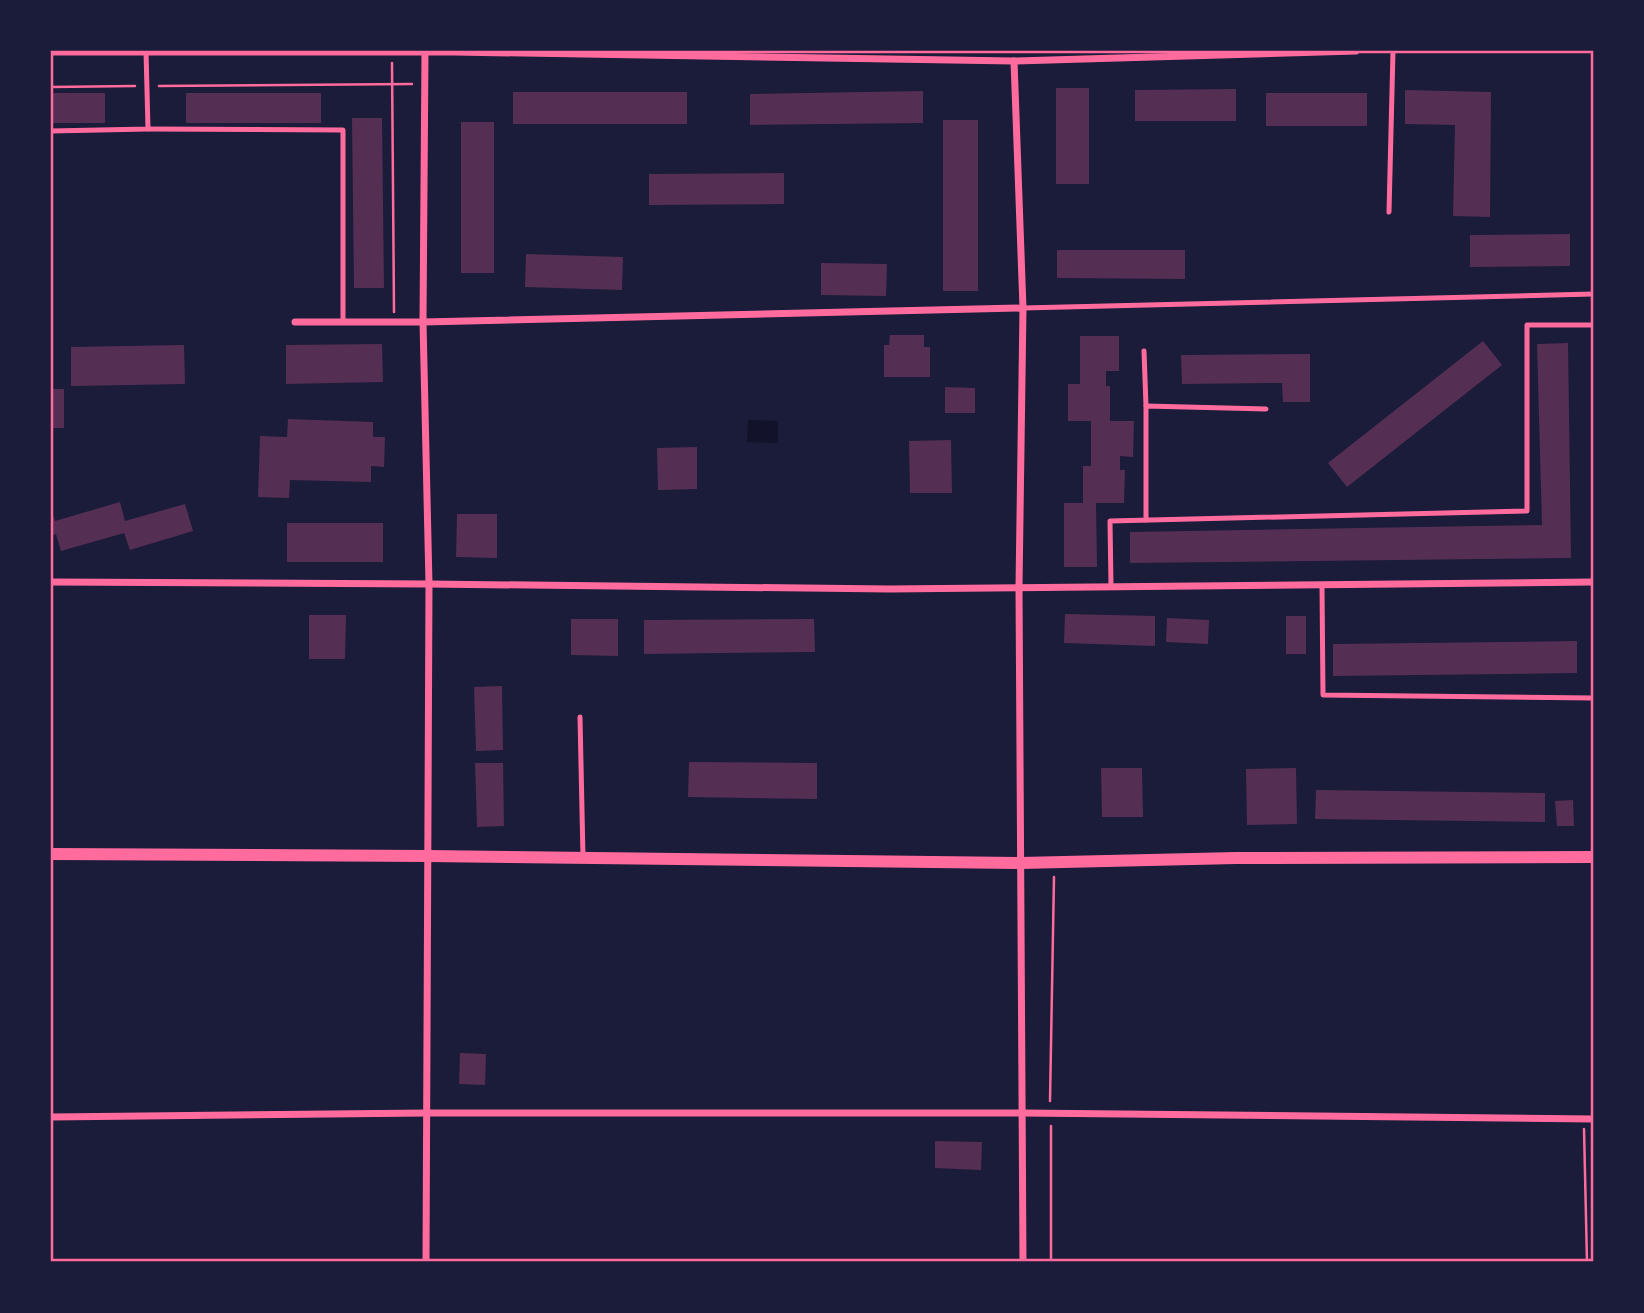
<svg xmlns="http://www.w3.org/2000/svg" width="1644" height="1313" viewBox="0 0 1644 1313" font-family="Ubuntu,sans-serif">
<rect width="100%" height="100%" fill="#1b1b3a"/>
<polygon fill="#12122b" points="748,420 778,421 778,443 747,442"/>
<g fill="#542f53">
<rect x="1056" y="88" width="33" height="96"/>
<polygon points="1236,89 1236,121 1135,121 1135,90"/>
<polygon points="1405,90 1491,92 1490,217 1453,216 1455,125 1405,124"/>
<polygon points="923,91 923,123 750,125 750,94"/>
<rect x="513" y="92" width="174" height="32"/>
<rect x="51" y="93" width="54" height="30"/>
<rect x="186" y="93" width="135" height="30"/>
<rect x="1266" y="93" width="101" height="33"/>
<polygon points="352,118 382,118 384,288 354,288"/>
<rect x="943" y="120" width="35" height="171"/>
<rect x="461" y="122" width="33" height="151"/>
<polygon points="784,173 784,204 649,205 649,174"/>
<polygon points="1570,234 1570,266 1470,267 1470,235"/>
<polygon points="1057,250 1185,250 1185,279 1057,278"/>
<polygon points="526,254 623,257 622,290 525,287"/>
<polygon points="821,263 887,264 886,296 821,295"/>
<polygon points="890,335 924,335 924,347 930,347 930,377 884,377 884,345 889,345"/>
<polygon points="1080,336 1119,336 1119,371 1106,371 1106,386 1110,386 1110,421 1134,421 1133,457 1120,456 1120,470 1125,470 1124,503 1096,503 1097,567 1064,567 1064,503 1083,503 1083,466 1091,466 1091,421 1068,421 1068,384 1080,384"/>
<polygon points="1483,341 1502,365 1347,487 1328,463"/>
<polygon points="1568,343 1571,558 1130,563 1130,532 1542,525 1537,344"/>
<polygon points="382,344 383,382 286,384 286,345"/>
<polygon points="184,345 185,384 71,386 71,347"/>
<polygon points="1310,354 1310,402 1283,402 1282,383 1182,384 1181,355"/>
<polygon points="945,387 975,388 975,413 945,413"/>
<rect x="51" y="389" width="13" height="39"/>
<polygon points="288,419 373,422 373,437 385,437 384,467 371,466 371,482 290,480 289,498 258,497 260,436 287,437"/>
<polygon points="951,440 952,493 910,493 909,441"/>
<polygon points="697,447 697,489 658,490 657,448"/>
<polygon points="120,502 125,521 185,504 193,531 130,550 124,533 61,551 56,534 51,536 51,508 55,521"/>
<polygon points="457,514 497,514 497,558 456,557"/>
<rect x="287" y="523" width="96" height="39"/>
<polygon points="1065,614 1155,616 1155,646 1064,643"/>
<polygon points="309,615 346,615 345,659 309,659"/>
<rect x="1286" y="616" width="20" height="38"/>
<polygon points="1167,618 1209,620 1208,644 1166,642"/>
<polygon points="571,619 618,619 618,656 571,655"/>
<polygon points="814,619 815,652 644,654 644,620"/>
<polygon points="1577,641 1577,673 1333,676 1333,644"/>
<polygon points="502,686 503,750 476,751 474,687"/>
<polygon points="689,762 817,763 817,799 688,797"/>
<polygon points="475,763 503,763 504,826 477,827"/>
<polygon points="1101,768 1142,768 1143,817 1102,817"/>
<polygon points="1296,768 1297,824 1247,825 1246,769"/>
<polygon points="1316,790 1545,793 1545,822 1315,819"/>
<polygon points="1573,800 1574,826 1557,826 1555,801"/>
<polygon points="460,1053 486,1054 485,1085 459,1084"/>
<polygon points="935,1141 982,1142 981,1170 935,1168"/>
</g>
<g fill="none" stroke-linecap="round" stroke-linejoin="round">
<g stroke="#ff6b9d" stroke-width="2.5">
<polyline points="392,63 394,312"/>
<polyline points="159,86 412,84"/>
<polyline points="51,87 135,86"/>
<polyline points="1050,1101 1054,877"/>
<polyline points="1051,1126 1051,1262"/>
<polyline points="1584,1129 1587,1262"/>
</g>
<g stroke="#ff6b9d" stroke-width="5">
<polyline points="148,129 343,130 343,322"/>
<polyline points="51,131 148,129 146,51"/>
<polyline points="1389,212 1393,51"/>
<polyline points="1023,308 1593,294"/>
<polyline points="1144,351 1146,406"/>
<polyline points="1146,520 1146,406 1266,409"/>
<polyline points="1111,586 1110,521 1527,511 1527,325 1593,325"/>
<polyline points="1322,586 1323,695 1593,698"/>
<polyline points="580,717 583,857"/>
</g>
<g stroke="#ff6b9d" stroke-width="7">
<polyline points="51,52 455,52 1014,61 1356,51"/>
<polyline points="425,52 423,322 429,584 426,1262"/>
<polyline points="1014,61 1023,308 1019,587 1023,1262"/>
<polyline points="295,322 423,322 1023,308"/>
<polyline points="51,582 429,584 890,589 1593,582"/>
<polyline points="51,1117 427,1113 1023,1113 1593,1119"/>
</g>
<polyline stroke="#ff6b9d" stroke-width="12" points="51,854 427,856 1020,863 1236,858 1593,857"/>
</g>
<rect width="1644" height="1313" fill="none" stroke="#1b1b3a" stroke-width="105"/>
<rect x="52" y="52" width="1540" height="1208" fill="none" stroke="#ff6b9d" stroke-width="2.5"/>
</svg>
